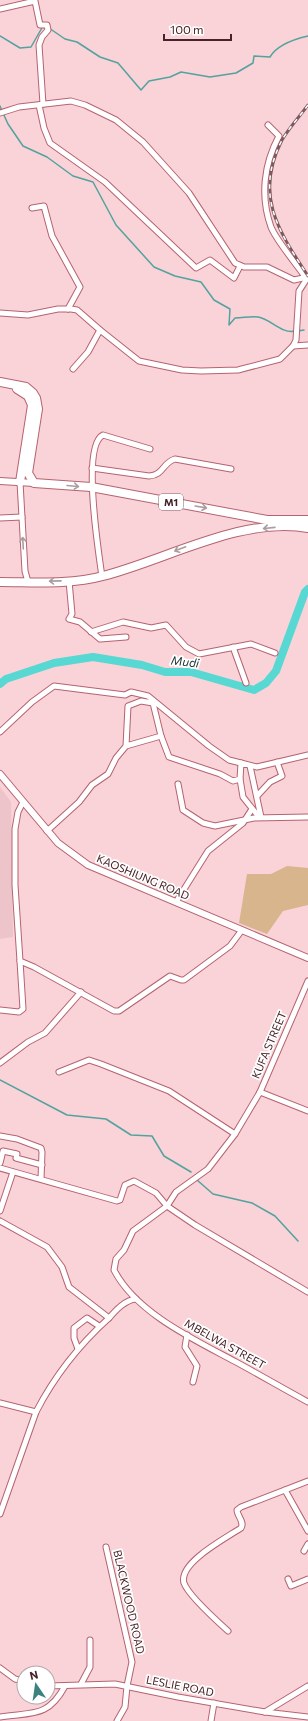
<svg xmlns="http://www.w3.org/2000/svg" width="308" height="1721" viewBox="0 0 308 1721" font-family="Commissioner,sans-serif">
<rect width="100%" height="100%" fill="#f9d3d7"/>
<polygon fill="#edc4c9" points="0,787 11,802 13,937 0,939"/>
<polygon fill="#d8b58c" points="287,866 308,868 308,905 283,911 267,934 239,923 247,874 271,874"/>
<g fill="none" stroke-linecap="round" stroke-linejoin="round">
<g stroke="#53a29f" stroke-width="1.5">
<path d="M 49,28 L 65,39 L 77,42 L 100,57 L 118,63 L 141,90 L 149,81 L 170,77 L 181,72 L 210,77 L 236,73 L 253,63 L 254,56 L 270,57 C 277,45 295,39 308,36"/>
<polyline points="0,36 20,48 31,47 43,26"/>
<polyline points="0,106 2,111"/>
<path d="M 3,113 L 8,124 L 23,146 L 47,157 L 73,176 L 93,182 L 116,225 L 154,267 L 175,276 L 201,282 L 214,300 L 230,309 L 229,325 L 235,318 C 243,318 251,316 258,317 C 271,319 281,334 295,331"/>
<polyline points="298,331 304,330"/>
<polyline points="0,1080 67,1115 106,1119 131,1135 152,1136 164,1156 191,1172"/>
<polyline points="197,1180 213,1194 252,1203 275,1216 298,1241"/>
</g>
<polyline stroke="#58d8d2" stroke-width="8" points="0,684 6,679 54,663 93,657 142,665 165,672 191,672 254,690 266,683 276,671 305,592 308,589"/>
<g stroke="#b56370" stroke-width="7">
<g id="minor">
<polyline points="0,9 35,1 40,25 47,25 48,30 42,37 39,45 43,104"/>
<polyline points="39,105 44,128 50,143 105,182 196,268 210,260 234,278 240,266"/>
<polyline points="0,113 19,107 71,101 85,105 116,120 143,142 189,193 235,263 244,267 267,267 294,280 308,277"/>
<path d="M 268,125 L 279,136 C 264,164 260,196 271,227 C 276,240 297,265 306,278"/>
<polyline points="32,208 44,206 52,236 80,287 68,309"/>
<polyline points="0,313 28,315 58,309 71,309 77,310 100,330"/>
<polyline points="293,346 308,345"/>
<polyline points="73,369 88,352 100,330 139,361 182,370 201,371 238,370 280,359 293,346 296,340 299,291 308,277"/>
<path d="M 92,468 L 149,476 C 164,475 162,463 175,459 L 231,469"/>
<polyline points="20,482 25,571 28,582"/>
<polyline points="0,518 22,517"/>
<path d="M 102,577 C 99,554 81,446 103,435 L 150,449"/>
<polyline points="69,581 72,614 69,619 80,622 100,639 126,637"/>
<polyline points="91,632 123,622 151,628 166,625 186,647 199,654 251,644 275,653"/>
<polyline points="233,647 246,683"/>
<polyline points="0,732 32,702 54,686 125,695 131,692 148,696 209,746 229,760 241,763"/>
<polyline points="161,736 169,757 220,774 233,781 240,779 241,763 257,767 308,755"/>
<polyline points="250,766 261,817"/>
<polyline points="240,779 243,797 259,817"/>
<polyline points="178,784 183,810 203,823 215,826 254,818 308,817"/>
<polyline points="257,796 270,782 282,776 277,762"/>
<polyline points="23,802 18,812 15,829 15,885 20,961 34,967 114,1011 119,1011 170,976 181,980 184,980 230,946 242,930"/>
<polyline points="47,831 79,802 92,785 108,774 116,758 126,746 128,706 141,701 153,703 161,736 126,746"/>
<polyline points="176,902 208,851 243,823 252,809"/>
<polyline points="308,981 260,1092 308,1111"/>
<polyline points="0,1010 19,1012 23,1009 20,961"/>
<polyline points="0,1063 28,1042 45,1033 81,992"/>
<polyline points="59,1072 89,1060 101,1064 169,1091 235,1134"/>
<path d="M 260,1092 L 235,1134 L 208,1169 L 176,1192 L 167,1206 L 133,1231 L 124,1250 L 116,1259 L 114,1270 C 136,1313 195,1340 236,1362 C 260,1375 284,1389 308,1402"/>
<polyline points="0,1136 17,1139 41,1148 42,1152 41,1179"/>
<polyline points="0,1163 3,1151 17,1154 16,1158 42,1165"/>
<polyline points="0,1168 117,1201 120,1200 125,1185 134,1181 156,1193 167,1206 195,1225 308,1292"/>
<polyline points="0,1211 13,1172"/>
<polyline points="0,1221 47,1247 62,1267 69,1287 109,1318"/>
<polyline points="187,1335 185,1347 197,1366 193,1382"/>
<polyline points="78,1349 74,1338 74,1328 87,1318 99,1326"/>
<polyline points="0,1403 36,1412"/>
<polyline points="285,1490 308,1531"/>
<path d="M 0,1514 L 36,1412 C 54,1377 79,1345 109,1318 C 116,1310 125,1300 136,1299"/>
<polyline points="106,1547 132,1662 127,1686 125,1707 117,1721"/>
<polyline points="304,1551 308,1544"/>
<polyline points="288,1579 291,1586 308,1579"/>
<path d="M 228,1631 C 218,1622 188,1595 184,1583 C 178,1563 226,1538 241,1528 C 245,1522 237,1516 237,1510 L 241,1507 L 308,1481"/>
<polyline points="0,1668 15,1679 24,1681"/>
<polyline points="81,1684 90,1667 90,1640"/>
<polyline points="48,1686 115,1684 178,1697 265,1712 308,1717"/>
<polyline points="265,1712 308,1686"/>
<path d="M 0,1717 C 32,1712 48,1718 65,1686"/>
<polyline points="211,1721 214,1703"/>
</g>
</g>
<g stroke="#b56370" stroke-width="8">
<g id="tertiary">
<polyline points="0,481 34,483"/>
<polyline points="0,774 58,843 88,865 308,958"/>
</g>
</g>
<g stroke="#b56370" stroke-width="10">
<g id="trunk">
<polyline points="0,382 26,387 33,393 36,398 38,409 28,473 34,483 91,487 267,520 308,520"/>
<polyline points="17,389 28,396 32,405 20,482"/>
<path d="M 0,582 C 34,582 70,585 103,576 C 166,560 242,516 308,528"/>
</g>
</g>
<use href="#minor" stroke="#fff" stroke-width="5"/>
<use href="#tertiary" stroke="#fff" stroke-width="6"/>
<use href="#trunk" stroke="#fff" stroke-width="8"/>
<g stroke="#7e5a5f" stroke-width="3">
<path id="rail" d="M 308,105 C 300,116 289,128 282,140 C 254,195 278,230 308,276"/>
</g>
<use href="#rail" stroke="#fff" stroke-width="1.5" stroke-dasharray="4.5" stroke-linecap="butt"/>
</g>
<defs><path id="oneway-shaft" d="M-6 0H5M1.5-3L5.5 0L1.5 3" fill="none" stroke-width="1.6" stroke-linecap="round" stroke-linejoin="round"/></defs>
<g stroke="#ac9c9e">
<use href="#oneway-shaft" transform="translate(73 486) rotate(5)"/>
<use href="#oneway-shaft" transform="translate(201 507) rotate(10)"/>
<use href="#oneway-shaft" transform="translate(269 528) rotate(174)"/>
<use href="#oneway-shaft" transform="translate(23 543) rotate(-93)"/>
<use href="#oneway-shaft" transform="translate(180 549) rotate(159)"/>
<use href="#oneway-shaft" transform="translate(55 581) rotate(179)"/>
</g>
<g text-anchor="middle" stroke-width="3.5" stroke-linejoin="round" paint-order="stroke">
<rect fill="#fff" stroke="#7e6568" stroke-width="1" x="159" y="494" width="24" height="16" rx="3"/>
<g font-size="10" font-weight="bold" fill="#462328">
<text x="171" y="506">M1</text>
</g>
<g font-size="11" fill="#462328" stroke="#fff">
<text transform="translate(143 877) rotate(23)" y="4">KAOSHIUNG ROAD</text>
<text transform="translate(269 1045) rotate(-67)" y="4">KUFA STREET</text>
<text transform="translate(225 1344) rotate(29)" y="4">MBELWA STREET</text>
<text transform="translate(129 1602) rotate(77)" y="4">BLACKWOOD ROAD</text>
<text transform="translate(180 1686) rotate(11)" y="4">LESLIE ROAD</text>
</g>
<g font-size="12" font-style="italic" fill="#19302e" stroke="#fff">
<text transform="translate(185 662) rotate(6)" y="4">Mudi</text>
</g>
</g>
<g transform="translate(36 1685) rotate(347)"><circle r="19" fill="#ffffff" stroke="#b5a7a9"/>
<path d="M0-3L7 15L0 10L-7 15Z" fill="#3b837f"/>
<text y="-6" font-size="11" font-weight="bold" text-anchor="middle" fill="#462328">N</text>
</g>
<path d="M164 34v6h67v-6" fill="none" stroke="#462328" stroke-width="2"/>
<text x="170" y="34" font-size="12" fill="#462328" stroke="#ffffff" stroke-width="3" paint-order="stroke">100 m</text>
</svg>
